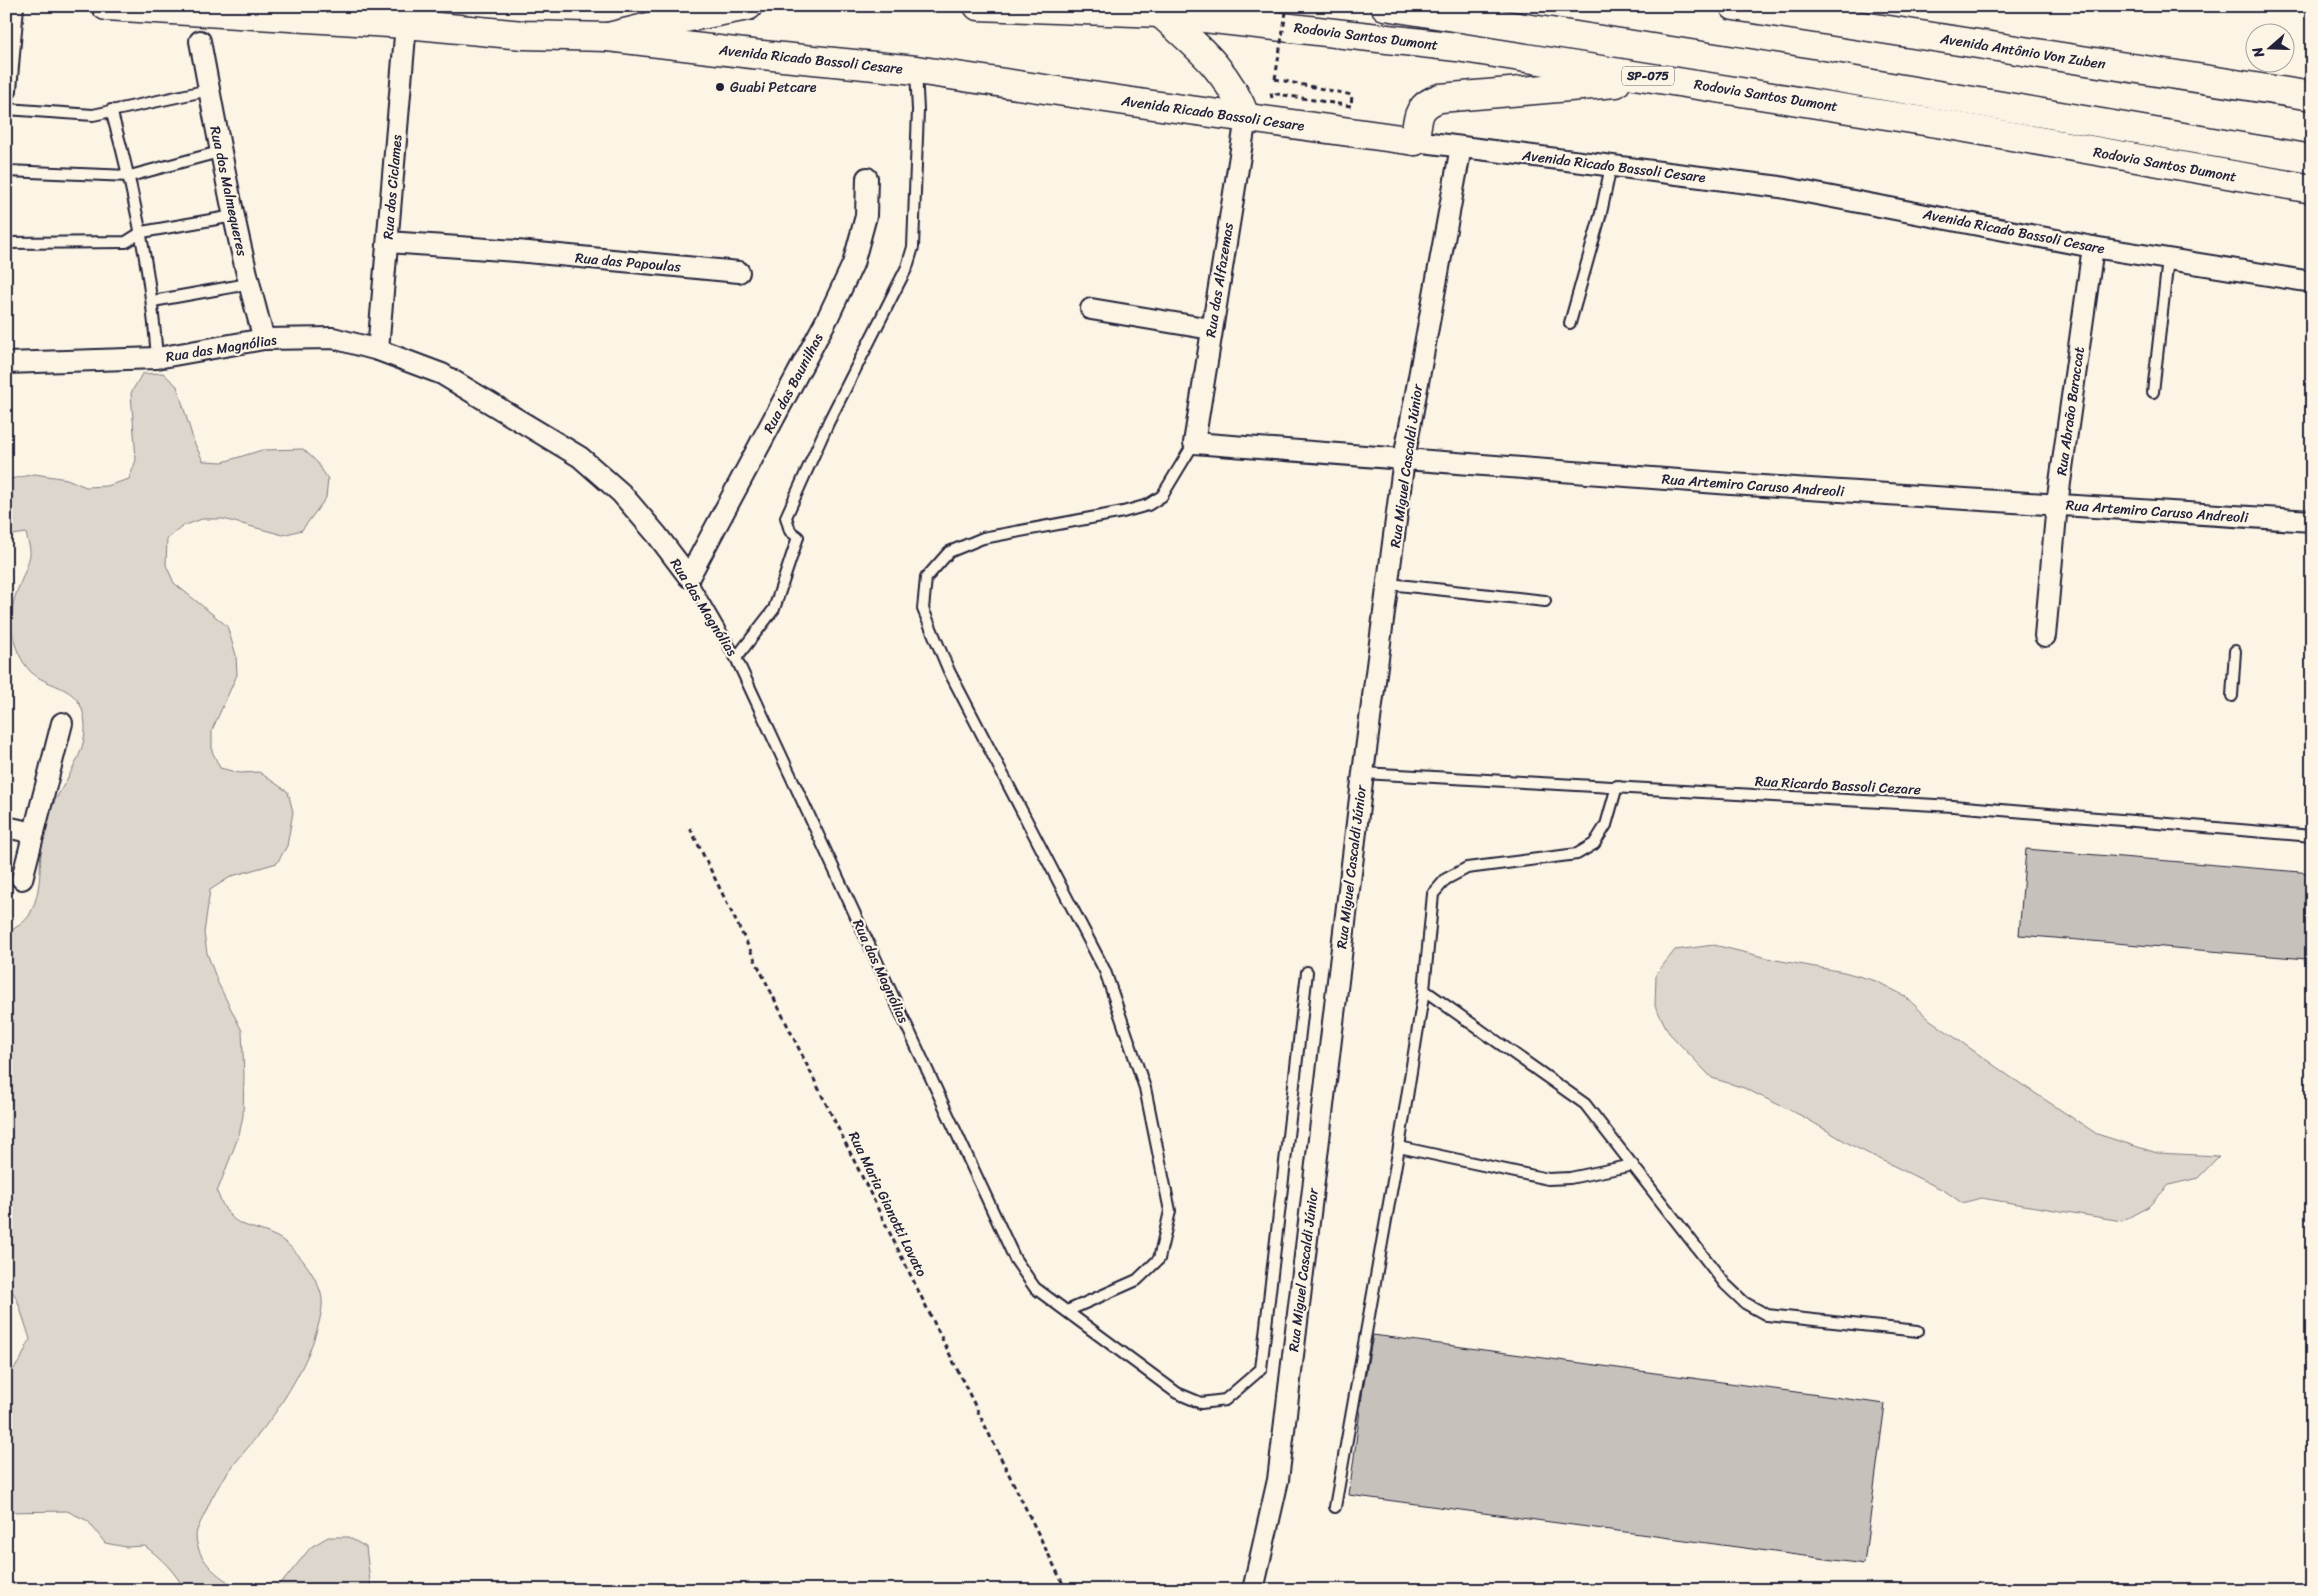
<svg xmlns="http://www.w3.org/2000/svg" width="2318" height="1596" viewBox="0 0 2318 1596" font-family="Sriracha,sans-serif">
<rect width="100%" height="100%" fill="#fcf5e5"/>
<filter id="ink" filterUnits="userSpaceOnUse"><feTurbulence type="fractalNoise" baseFrequency=".02" numOctaves="2"/><feDisplacementMap in="SourceGraphic" scale="10" xChannelSelector="R" yChannelSelector="G"/><feConvolveMatrix kernelMatrix="1 2 1 2 8 2 1 2 1" color-interpolation-filters="sRGB"/></filter>
<g filter="url(#ink)">
<g fill="#dcd6cc" stroke="#7f7c84">
<path d="M 163,373 L 177,386 L 194,442 L 203,461 L 223,462 L 262,450 L 303,449 L 317,462 L 328,479 L 326,498 L 302,530 L 283,535 L 223,519 L 202,519 L 183,526 L 167,539 L 166,565 L 174,583 L 227,626 L 236,655 L 237,675 L 212,730 L 212,751 L 220,768 L 240,773 L 259,772 L 288,792 L 293,812 L 287,846 L 277,863 L 232,876 L 210,890 L 204,933 L 207,953 L 218,983 L 242,1031 L 244,1075 L 243,1116 L 239,1135 L 217,1192 C 233,1232 244,1221 277,1237 C 295,1246 320,1279 322,1299 C 323,1310 319,1323 316,1333 C 307,1362 292,1387 275,1413 C 252,1446 221,1473 206,1511 C 203,1518 196,1529 196,1536 C 197,1562 222,1581 244,1590 L 185,1590 C 174,1571 162,1559 145,1546 L 126,1547 L 105,1543 L 88,1521 L 67,1511 L 6,1512 L 6,1379 L 21,1359 L 30,1339 L 17,1299 L 6,1282 L 6,933 C 14,929 26,922 30,914 C 45,884 37,858 44,829 C 53,788 97,753 82,709 C 73,685 47,687 31,672 C 22,663 15,648 13,635 C 6,599 23,586 30,555 C 31,549 27,539 26,533 L 6,536 L 6,480 L 35,474 L 67,479 L 86,487 L 107,486 L 129,479 L 136,460 L 131,393 L 142,374 Z"/>
<polygon points="1714,945 1776,960 1844,972 1876,981 1905,996 1929,1019 2009,1076 2097,1134 2157,1153 2219,1156 2198,1178 2169,1185 2148,1207 2122,1221 1981,1198 1962,1203 1945,1191 1853,1146 1802,1116 1744,1088 1712,1078 1669,1033 1655,1006 1656,974 1675,950"/>
<polygon points="328,1537 348,1537 366,1547 371,1590 271,1590 285,1579 311,1547"/>
</g>
<g fill="#c6c1bb" stroke="#22223b">
<polygon points="2026,849 2312,873 2307,959 2019,935"/>
<polygon points="1373,1335 1885,1404 1864,1564 1349,1495 1363,1388"/>
</g>
<g fill="none" stroke-linecap="round" stroke-linejoin="round">
<g stroke="#22223b" stroke-width="14">
<g id="lane">
<polyline points="6,109 93,115 209,90"/>
<path d="M 111,110 C 135,193 151,272 157,358"/>
<polyline points="6,171 130,176 219,152"/>
<polyline points="6,243 126,242 142,232 234,216"/>
<polyline points="153,301 248,284"/>
<polyline points="1570,323 1601,213 1611,166"/>
<polyline points="2153,392 2168,259"/>
<polyline points="689,577 736,658 1015,1259 1035,1288 1177,1393 1201,1403 1225,1400 1261,1369 1307,972"/>
<polyline points="1389,584 1545,601"/>
<polyline points="736,658 774,609 798,537 790,531 786,517 829,421 907,267 913,247 918,110 916,71"/>
<polyline points="2232,696 2235,651"/>
<polyline points="1363,773 1953,806 2312,836"/>
<polyline points="1617,786 1606,825 1594,844 1577,854 1467,868 1446,879 1433,894 1424,990 1585,1104 1725,1284 1745,1303 1767,1315 1918,1331"/>
<polyline points="1399,1147 1548,1179 1570,1178 1633,1165"/>
<polyline points="1067,1311 1137,1280 1159,1259 1170,1211 1145,1088 1105,971 949,671 923,609 926,578 949,552 983,538 1123,512 1148,505 1162,496 1194,443"/>
<polyline points="1335,1507 1399,1147 1424,990"/>
</g>
</g>
<g stroke="#22223b" stroke-width="24">
<g id="street">
<path d="M 200,41 C 219,141 236,241 264,339"/>
<polyline points="6,90 13,6"/>
<polyline points="1246,118 1194,443 1731,484 2312,521"/>
<polyline points="1415,141 1780,187 2093,247 2312,282"/>
<polyline points="388,242 517,251 739,272"/>
<polyline points="1091,309 1211,329"/>
<polyline points="378,350 406,24"/>
<polyline points="6,363 157,358 264,339 333,338 378,350 442,374 580,457 621,493 657,535 689,577 828,317 853,264 866,216 867,178"/>
<polyline points="2045,636 2057,504 2093,247"/>
<polyline points="6,827 34,833"/>
<polyline points="22,879 62,723"/>
<polyline points="1253,1590 1278,1480 1363,773 1404,459 1461,147"/>
</g>
</g>
<g stroke="#22223b" stroke-width="31">
<g id="secondary">
<polyline points="106,6 406,24 523,35 608,37 752,54 916,70 1146,104 1415,141"/>
<polyline points="1734,6 2312,96"/>
</g>
</g>
<g stroke="#22223b" stroke-width="31">
<g id="highway">
<polyline points="978,6 1160,13 1457,47 1943,124 2312,189"/>
<polyline points="1385,6 1791,70 2312,159"/>
<path d="M 1160,13 C 1197,46 1228,70 1246,118"/>
<polyline points="608,37 685,18 748,6"/>
<path d="M 1415,141 C 1418,118 1416,106 1440,98 L 1616,83"/>
</g>
</g>
<g stroke="#22223b" stroke-width="3" stroke-dasharray="5 4" stroke-linecap="butt">
<polyline points="1272,98 1271,93 1351,106 1352,95 1275,79"/>
<polyline points="690,828 1066,1590"/>
</g>
<use href="#lane" stroke="#fcf5e5" stroke-width="10"/>
<use href="#street" stroke="#fcf5e5" stroke-width="20"/>
<use href="#secondary" stroke="#fcf5e5" stroke-width="28"/>
<use href="#highway" stroke="#fcf5e5" stroke-width="28"/>
<polyline stroke="#22223b" stroke-width="3" stroke-dasharray="5 4" stroke-linecap="butt" points="1275,79 1287,6"/>
</g>
</g>
<circle fill="#22223b" stroke="#fcf5e5" stroke-width="2" cx="720" cy="87" r="5"/>
<g text-anchor="middle" stroke-width="4.5" stroke-linejoin="round" paint-order="stroke">
<rect fill="#fcf5e5" stroke="#63616e" stroke-width="1" x="1622" y="66.5" width="52" height="19" rx="4"/>
<g font-size="12" font-weight="bold" fill="#22223b">
<text x="1648" y="80">SP-075</text>
</g>
<g font-size="14" fill="#22223b" stroke="#fcf5e5">
<text transform="translate(1366 36) rotate(7)" y="5">Rodovia Santos Dumont</text>
<text transform="translate(2023 51) rotate(9)" y="5">Avenida Antônio Von Zuben</text>
<text transform="translate(811 59) rotate(6)" y="5">Avenida Ricado Bassoli Cesare</text>
<text transform="translate(1766 95) rotate(9)" y="5">Rodovia Santos Dumont</text>
<text transform="translate(1213 113) rotate(8)" y="5">Avenida Ricado Bassoli Cesare</text>
<text transform="translate(2165 164) rotate(10)" y="5">Rodovia Santos Dumont</text>
<text transform="translate(1614 166) rotate(7)" y="5">Avenida Ricado Bassoli Cesare</text>
<text transform="translate(392 187) rotate(-85)" y="5">Rua dos Ciclames</text>
<text transform="translate(229 191) rotate(78)" y="5">Rua dos Malmequeres</text>
<text transform="translate(2014 231) rotate(11)" y="5">Avenida Ricado Bassoli Cesare</text>
<text transform="translate(628 262) rotate(5)" y="5">Rua das Papoulas</text>
<text transform="translate(1219 280) rotate(-81)" y="5">Rua das Alfazemas</text>
<text transform="translate(221 348) rotate(-9)" y="5">Rua das Magnólias</text>
<text transform="translate(793 383) rotate(-62)" y="5">Rua das Baunilhas</text>
<text transform="translate(2070 411) rotate(-82)" y="5">Rua Abraão Baraccat</text>
<text transform="translate(1406 466) rotate(-82)" y="5">Rua Miguel Cascaldi Júnior</text>
<text transform="translate(1753 485) rotate(4)" y="5">Rua Artemiro Caruso Andreoli</text>
<text transform="translate(2157 511) rotate(4)" y="5">Rua Artemiro Caruso Andreoli</text>
<text transform="translate(704 607) rotate(58)" y="5">Rua das Magnólias</text>
<text transform="translate(1838 785) rotate(3)" y="5">Rua Ricardo Bassoli Cezare</text>
<text transform="translate(1351 867) rotate(-83)" y="5">Rua Miguel Cascaldi Júnior</text>
<text transform="translate(881 971) rotate(65)" y="5">Rua das Magnólias</text>
<text transform="translate(888 1204) rotate(64)" y="5">Rua Maria Gianotti Lovato</text>
<text transform="translate(1303 1270) rotate(-83)" y="5">Rua Miguel Cascaldi Júnior</text>
</g>
<g font-size="14" fill="#22223b" stroke="#fcf5e5" text-anchor="start">
<text x="730" y="92">Guabi Petcare</text>
</g>
</g>
<rect width="2318" height="1596" fill="none" stroke="#fcf5e5" stroke-width="25"/>
<rect x="12" y="12" width="2293" height="1571" fill="none" stroke="#22223b" stroke-width="2" filter="url(#ink)"/>
<g transform="translate(2270 48) rotate(250)"><circle r="24" fill="#fcf5e5" stroke="#a5a1a1"/>
<path d="M0-4L9 19L0 12L-9 19Z" fill="#22223b"/>
<text y="-8" font-size="14" font-weight="bold" text-anchor="middle" fill="#22223b">N</text>
</g>
</svg>
